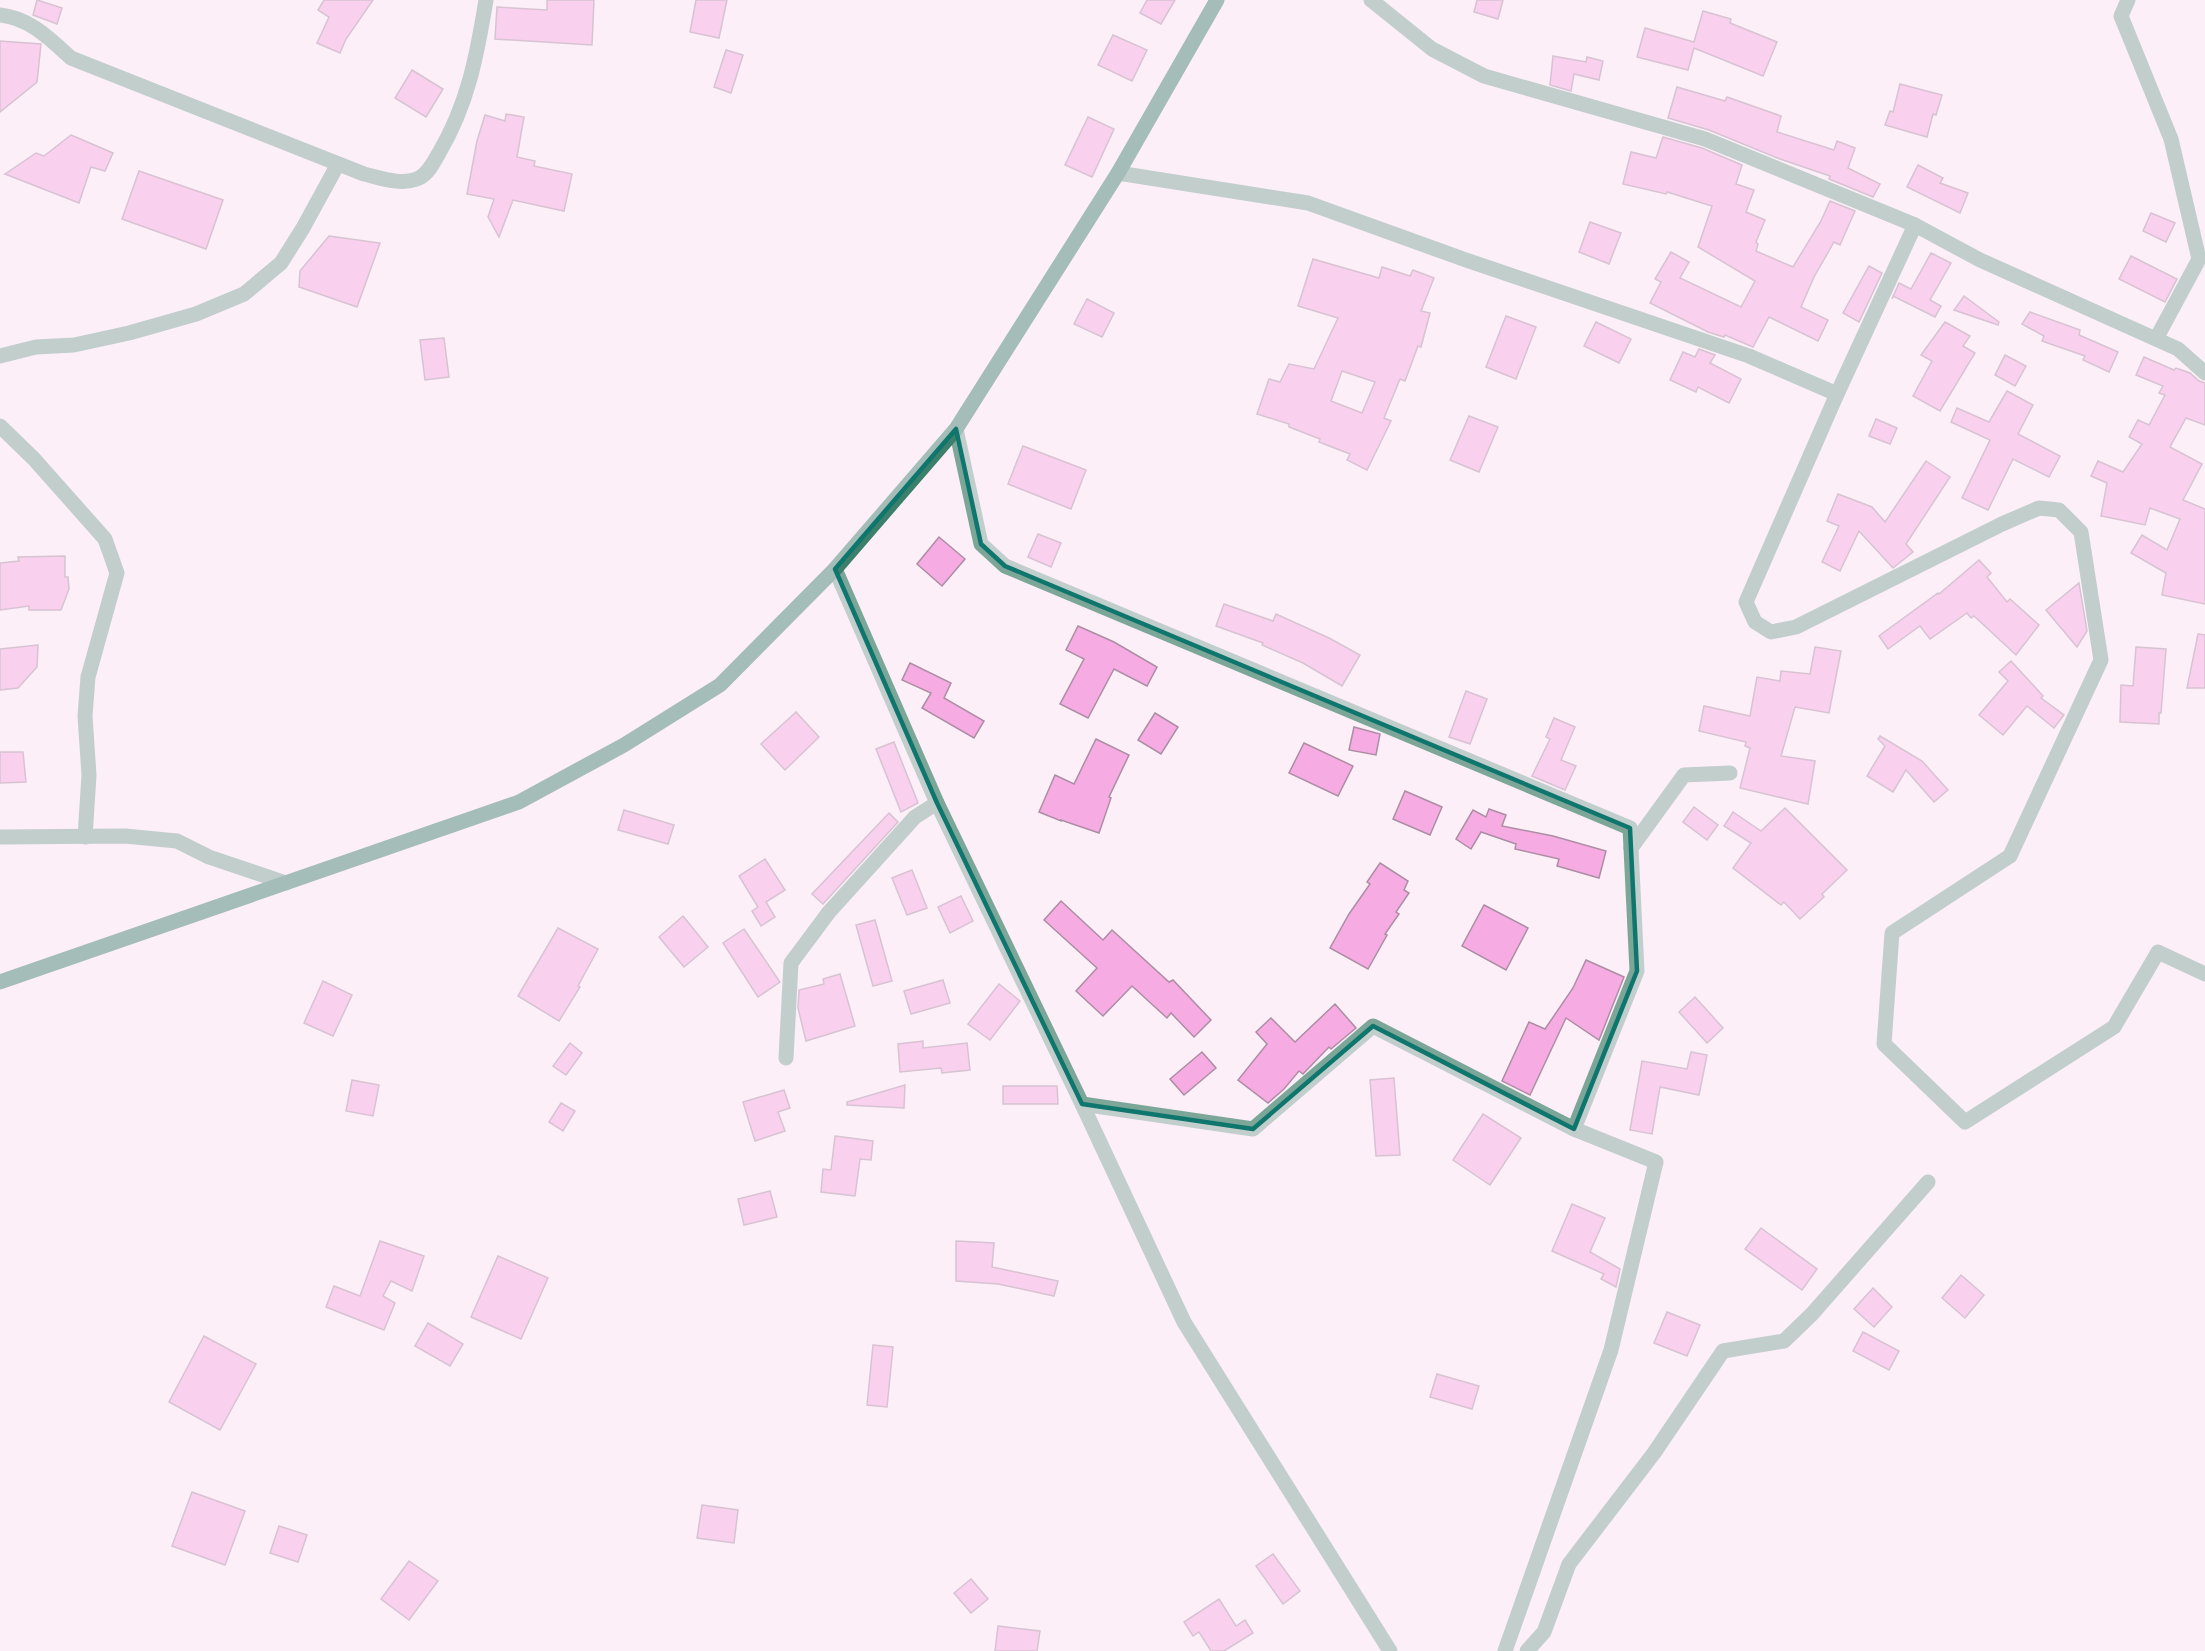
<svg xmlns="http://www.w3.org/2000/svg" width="2205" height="1651" viewBox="0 0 2205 1651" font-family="'PT Serif',serif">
<rect width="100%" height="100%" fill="#fceff8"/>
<g fill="#f7abe3" stroke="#ac8ea4" stroke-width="1.5" fill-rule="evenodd">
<polygon points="37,0 62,8 57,24 33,15"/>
<polygon points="324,0 373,0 346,39 340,53 317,43 329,17 318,10"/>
<polygon points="547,0 594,0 592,45 495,39 497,7 547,10"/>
<polygon points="696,0 727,0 719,38 690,32"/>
<polygon points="1147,0 1175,0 1161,24 1140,13"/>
<polygon points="1477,0 1503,0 1498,19 1474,12"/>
<polygon points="1703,11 1731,19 1730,23 1777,42 1763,76 1694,48 1688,70 1637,57 1645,28 1694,42"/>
<polygon points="1113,35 1147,50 1132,81 1098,65"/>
<polygon points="0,41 41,44 37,82 0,112"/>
<polygon points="726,50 743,55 731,93 714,87"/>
<polygon points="1553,56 1586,62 1587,57 1603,61 1599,80 1574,74 1571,91 1550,85"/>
<polygon points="412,70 443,89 426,117 395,98"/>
<polygon points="1900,84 1942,95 1936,115 1933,114 1927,137 1885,125 1890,111 1893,112"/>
<polygon points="1677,87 1725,101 1727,97 1781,116 1777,132 1834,150 1837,141 1855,148 1848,168 1880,184 1873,197 1829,179 1830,176 1780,159 1709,130 1668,118"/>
<polygon points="506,114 524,117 517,157 535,161 534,166 572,174 564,211 513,200 499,237 488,217 494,199 467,194 477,141 485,115 505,121"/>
<polygon points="1088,117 1114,129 1092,177 1065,165"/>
<polygon points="71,135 113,153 105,171 91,167 79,203 5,174 36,153 44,156"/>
<polygon points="1663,137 1702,148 1742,165 1736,184 1754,190 1746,212 1765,220 1756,242 1758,244 1756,251 1793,267 1821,221 1830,201 1855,211 1840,245 1834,242 1814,277 1801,307 1828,320 1818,341 1769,317 1753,347 1725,335 1724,337 1708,332 1650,303 1661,282 1655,279 1671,252 1689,262 1680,278 1741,307 1755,281 1698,247 1712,206 1667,192 1666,194 1623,184 1631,152 1656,158"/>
<polygon points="1918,165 1943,178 1940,183 1968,193 1960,213 1907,187"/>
<polygon points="139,171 223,200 206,249 122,219"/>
<polygon points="2151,213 2175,223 2166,242 2143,231"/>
<polygon points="1590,222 1621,233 1609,264 1579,252"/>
<polygon points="329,236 380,243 357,307 299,287 300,271"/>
<polygon points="1931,253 1951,263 1930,300 1941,306 1935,317 1893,296 1892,299 1899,283 1911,289"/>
<polygon points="2131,256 2177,279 2165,302 2119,279"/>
<path d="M 1313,259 L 1379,278 L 1382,267 L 1410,276 L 1413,270 L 1434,278 L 1421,311 L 1430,313 L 1421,347 L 1418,346 L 1405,381 L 1400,379 L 1384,418 L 1391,421 L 1367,470 L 1347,460 L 1350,454 L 1319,442 L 1320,439 L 1289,427 L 1289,424 L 1257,414 L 1269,379 L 1280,382 L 1289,364 L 1314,369 L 1338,318 L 1298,306 ZM 1342,371 L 1375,382 L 1362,413 L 1331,401 Z"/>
<polygon points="1869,266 1882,273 1859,322 1843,313"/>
<polygon points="1964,296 1999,322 1998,325 1954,310"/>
<polygon points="1087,299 1114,313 1102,337 1074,324"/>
<polygon points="2030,312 2080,330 2079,335 2118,352 2109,372 2083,360 2085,356 2042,341 2044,336 2022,324"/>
<polygon points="1506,316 1536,327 1516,379 1486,367"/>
<polygon points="1596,322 1631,339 1619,363 1584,346"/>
<polygon points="1945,322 1970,336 1963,346 1975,353 1940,411 1913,396 1932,361 1921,355"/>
<polygon points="444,338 449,377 425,380 420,340"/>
<polygon points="1699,349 1715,355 1710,363 1741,379 1729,403 1698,387 1696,392 1670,380 1683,352 1695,357"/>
<polygon points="2005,355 2026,366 2015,386 1995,375"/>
<polygon points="2144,357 2174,370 2176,368 2190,373 2199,381 2205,383 2205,425 2186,418 2170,447 2202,464 2183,500 2205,509 2205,604 2162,595 2166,573 2131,553 2142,535 2167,550 2180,519 2150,508 2145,525 2101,516 2107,483 2091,476 2098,461 2123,472 2142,444 2129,437 2138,420 2149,425 2165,395 2159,393 2163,386 2136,375"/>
<polygon points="2007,391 2033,405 2018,434 2060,456 2049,477 2013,459 1988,510 1962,498 1990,440 1951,422 1957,408 1989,422"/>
<polygon points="1469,416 1498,427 1479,472 1450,460"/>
<polygon points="1876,419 1897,428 1890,444 1869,436"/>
<polygon points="1023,446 1086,470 1071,509 1008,484"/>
<polygon points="1926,461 1950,477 1906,544 1913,552 1893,568 1859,531 1840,571 1822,562 1839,526 1827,521 1838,494 1872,507 1885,522"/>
<polygon points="1038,534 1061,543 1051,567 1028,557"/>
<polygon points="939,537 965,559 942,586 917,564"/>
<polygon points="65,556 65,577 68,577 69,589 61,610 29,610 29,606 0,610 0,563 19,561 18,557"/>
<polygon points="1979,560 1991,573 1987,577 2007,602 2010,599 2039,625 2016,655 1974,616 1971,618 1967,613 1930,639 1920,626 1888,649 1879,636 1938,593 1939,594"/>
<polygon points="2079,583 2087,631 2077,647 2046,610"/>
<polygon points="1224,604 1273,621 1276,614 1329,638 1360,655 1342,686 1303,663 1262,645 1263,643 1216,626"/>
<polygon points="1078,626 1114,642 1157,667 1147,686 1114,669 1088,718 1060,704 1084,659 1066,650"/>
<polygon points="2198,634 2205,635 2205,688 2187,688"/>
<polygon points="38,645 37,667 18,688 0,690 0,649"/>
<polygon points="1815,647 1841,651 1829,713 1795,707 1781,756 1815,761 1808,804 1740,788 1750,748 1745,746 1746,742 1699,731 1704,706 1750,716 1757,677 1780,681 1781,671 1810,674"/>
<polygon points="2136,647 2166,649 2161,713 2159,713 2159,724 2120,722 2121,685 2133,686"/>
<polygon points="2011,661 2043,696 2041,698 2064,715 2054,728 2027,706 2003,735 1979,715 2008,681 1999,672"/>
<polygon points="910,663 951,683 944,698 984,721 974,738 922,708 931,693 902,680"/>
<polygon points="1466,691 1487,699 1470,744 1449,737"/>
<polygon points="796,712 819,737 785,770 761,744"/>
<polygon points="1155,713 1178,727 1161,754 1138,740"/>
<polygon points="1554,718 1575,727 1561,760 1576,766 1565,790 1532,776 1550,739 1546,737"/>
<polygon points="1354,727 1380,734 1376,755 1349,750"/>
<polygon points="1880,736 1922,761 1948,790 1934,802 1906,770 1893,792 1867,776 1885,746 1878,739"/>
<polygon points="1096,739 1129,755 1109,797 1111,798 1099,833 1061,820 1061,821 1039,812 1055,775 1074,784"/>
<polygon points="894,742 918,803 901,812 876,749"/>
<polygon points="1304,743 1353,766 1338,796 1289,773"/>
<polygon points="0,752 23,752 26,782 0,783"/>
<polygon points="1405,791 1442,807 1430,835 1393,819"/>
<polygon points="1694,807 1718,825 1707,840 1683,822"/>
<polygon points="1785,808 1847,870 1822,894 1824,897 1800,919 1784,902 1781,905 1733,868 1751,843 1724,826 1733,812 1761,831"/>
<polygon points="1489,809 1506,815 1502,826 1553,836 1606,851 1599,878 1557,866 1559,859 1515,849 1516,844 1481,832 1471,849 1456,839 1473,810 1486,817"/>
<polygon points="624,810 674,825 668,844 618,830"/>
<polygon points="889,813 898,822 823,904 812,894"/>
<polygon points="765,859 785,890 766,902 775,917 761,926 752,911 758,907 739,876"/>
<polygon points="1380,863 1408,881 1404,890 1409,893 1396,912 1399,914 1385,934 1387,935 1368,969 1330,948 1349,914 1370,884 1367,882"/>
<polygon points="912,870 927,908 907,915 892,878"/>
<polygon points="961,896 973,921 950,933 938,907"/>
<polygon points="1061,901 1103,940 1112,930 1169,982 1173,980 1211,1020 1194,1037 1171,1013 1167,1018 1132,986 1103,1016 1076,991 1097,968 1044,920"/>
<polygon points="1484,905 1528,928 1506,970 1462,946"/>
<polygon points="683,916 708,947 684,967 659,937"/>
<polygon points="875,920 892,981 873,986 856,925"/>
<polygon points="558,928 598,949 578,986 580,987 559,1021 518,996"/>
<polygon points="744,929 780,982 758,997 723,943"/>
<polygon points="1586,960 1624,977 1599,1040 1566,1018 1530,1095 1502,1081 1529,1022 1545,1029 1573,988"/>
<polygon points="840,974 855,1026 806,1041 798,1008 799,990 824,984 823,979"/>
<polygon points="943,980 950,1003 911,1014 904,991"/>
<polygon points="323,981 352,995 333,1036 304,1023"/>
<polygon points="999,984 1020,1001 990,1040 968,1024"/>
<polygon points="1695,997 1723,1028 1707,1043 1679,1012"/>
<polygon points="1335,1004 1356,1028 1331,1049 1329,1047 1303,1074 1299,1071 1284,1089 1268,1103 1238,1080 1267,1044 1256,1032 1271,1018 1295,1042"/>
<polygon points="923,1041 923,1048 967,1043 970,1070 942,1073 941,1068 900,1072 898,1044"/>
<polygon points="570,1043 582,1053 566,1075 553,1066"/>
<polygon points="1202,1052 1216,1068 1184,1095 1170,1079"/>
<polygon points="1691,1052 1707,1055 1699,1095 1660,1087 1652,1134 1630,1130 1642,1061 1687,1069"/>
<polygon points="1394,1078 1400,1155 1376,1156 1370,1080"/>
<polygon points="352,1080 379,1085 373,1116 346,1111"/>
<polygon points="905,1085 904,1108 847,1105 847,1102"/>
<polygon points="1003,1086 1057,1086 1058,1104 1003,1104"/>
<polygon points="784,1090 790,1108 778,1112 785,1131 755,1141 743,1102"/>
<polygon points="561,1103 575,1111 563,1131 549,1122"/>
<polygon points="1483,1114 1521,1138 1490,1185 1453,1160"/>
<polygon points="835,1136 873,1141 871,1160 860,1159 855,1196 821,1192 823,1169 831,1170"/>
<polygon points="770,1191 777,1217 744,1225 738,1199"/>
<polygon points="1572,1204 1605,1218 1590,1252 1620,1269 1616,1287 1601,1279 1604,1274 1552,1251"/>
<polygon points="1761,1228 1817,1269 1802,1290 1745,1249"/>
<polygon points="380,1241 424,1256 412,1291 391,1281 383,1296 395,1303 384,1330 326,1307 334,1286 360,1296"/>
<polygon points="956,1241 994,1243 992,1267 1058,1281 1054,1296 998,1284 956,1281"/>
<polygon points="498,1256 548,1278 521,1339 471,1317"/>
<polygon points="1961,1275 1984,1295 1965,1318 1942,1298"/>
<polygon points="1873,1288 1892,1307 1874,1327 1854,1309"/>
<polygon points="1667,1312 1700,1325 1687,1356 1654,1343"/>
<polygon points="428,1323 463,1344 450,1366 415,1346"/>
<polygon points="1863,1332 1899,1351 1889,1370 1853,1351"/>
<polygon points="204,1336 256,1364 220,1430 169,1402"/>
<polygon points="873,1345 893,1347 887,1407 867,1405"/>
<polygon points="1437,1374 1479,1386 1472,1409 1430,1397"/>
<polygon points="192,1492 245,1511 225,1565 172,1546"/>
<polygon points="702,1505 738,1510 734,1543 697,1538"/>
<polygon points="279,1526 307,1535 298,1562 270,1553"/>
<polygon points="1273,1554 1300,1591 1283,1604 1256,1566"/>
<polygon points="409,1561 438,1581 409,1620 381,1599"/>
<polygon points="971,1579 988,1599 971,1613 954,1593"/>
<polygon points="1219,1599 1236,1626 1245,1620 1253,1633 1224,1651 1211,1651 1199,1632 1193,1636 1184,1622"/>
<polygon points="998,1626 1040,1631 1037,1651 995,1651"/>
</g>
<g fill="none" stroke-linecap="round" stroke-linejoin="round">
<g stroke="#7ca698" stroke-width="15">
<polyline points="1371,0 1432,49 1484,76 1705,139 1915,225 1980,260 2178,349 2205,373"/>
<polyline points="2128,0 2121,16 2171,139 2199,259 2156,339"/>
<path d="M 0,15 C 30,18 50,39 71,58 L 364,174 C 381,178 402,186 419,178 C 428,174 434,162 439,153 C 468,104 477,55 486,0"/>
<polyline points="1118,173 1308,203 1466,260 1749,356 1837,394 1915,225"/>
<polyline points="0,356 36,347 74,345 129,333 196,314 244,294 281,263 303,228 338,164"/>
<polyline points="1837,394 1746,602 1755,622 1771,632 1796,627 2002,524 2039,508 2059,510 2081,532 2101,660 2010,856 1892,933 1884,1044 1965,1122 2114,1027 2158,952 2205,974"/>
<polyline points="0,426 34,459 105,539 117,573 88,677 85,716 89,775 85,837"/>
<polyline points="956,429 981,544 1005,566 1630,828 1637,971 1574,1129 1373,1026 1253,1129 1082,1104"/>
<polyline points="835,569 937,803 1082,1104 1184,1322 1390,1651"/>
<polyline points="0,837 125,836 177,841 209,857 286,883"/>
<polyline points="1631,848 1684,775 1730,773"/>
<polyline points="786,1058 791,963 829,912 915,817 937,803"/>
<polyline points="1505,1651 1611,1350 1656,1162 1574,1129"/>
<polyline points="1527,1651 1544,1632 1569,1564 1654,1453 1723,1351 1784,1341 1812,1314 1928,1182"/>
</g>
<polyline stroke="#3c806c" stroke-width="15" points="0,982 519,802 624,745 720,685 835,569 956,429 1118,173 1217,0"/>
</g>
<path d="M0 0H2205V1651H0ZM 956,429 L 981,544 L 1005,566 L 1630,828 L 1637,971 L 1574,1129 L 1373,1026 L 1253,1129 L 1082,1104 L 937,803 L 835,569 Z" fill="#fceff8" fill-opacity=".55" fill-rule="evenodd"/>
<path fill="none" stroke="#0f766e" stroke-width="4.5" stroke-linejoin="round" d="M 956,429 L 981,544 L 1005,566 L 1630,828 L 1637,971 L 1574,1129 L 1373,1026 L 1253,1129 L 1082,1104 L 937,803 L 835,569 Z"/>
</svg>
